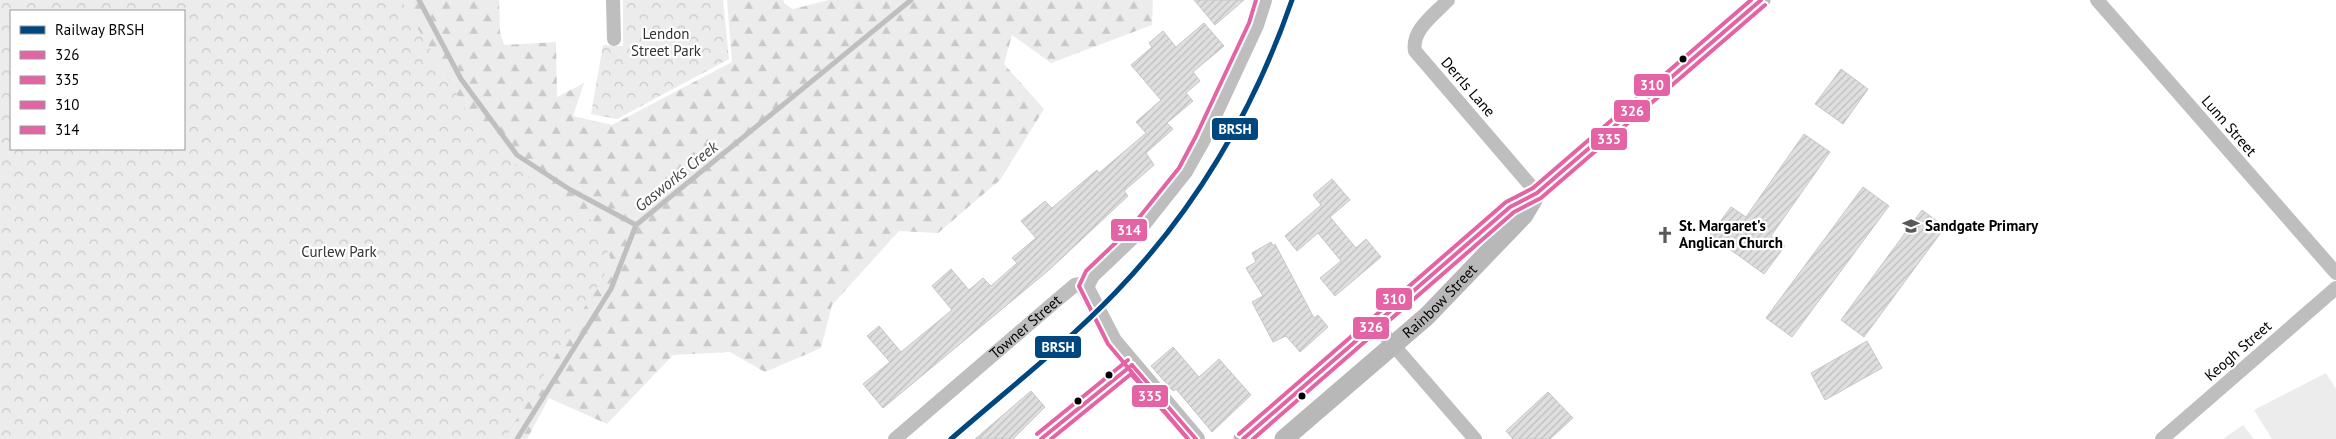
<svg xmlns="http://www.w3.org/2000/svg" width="2336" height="439" viewBox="0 0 2336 439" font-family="'PT Sans',sans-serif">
<defs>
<pattern id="forest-firs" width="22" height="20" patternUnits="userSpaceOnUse" patternTransform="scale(1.25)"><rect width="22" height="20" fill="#ececec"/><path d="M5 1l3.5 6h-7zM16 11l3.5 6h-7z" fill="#c9c9c9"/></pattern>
<pattern id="park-crowns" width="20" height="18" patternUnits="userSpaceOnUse" patternTransform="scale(1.25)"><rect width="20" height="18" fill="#ececec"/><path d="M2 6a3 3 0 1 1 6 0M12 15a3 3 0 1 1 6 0" fill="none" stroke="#c9c9c9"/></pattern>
<pattern id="building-hatch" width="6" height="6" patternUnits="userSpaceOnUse" patternTransform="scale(1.25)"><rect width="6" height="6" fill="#dfdfdf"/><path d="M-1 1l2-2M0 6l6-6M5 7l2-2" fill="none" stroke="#bebebe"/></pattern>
</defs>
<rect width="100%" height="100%" fill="#fff"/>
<polygon fill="url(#forest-firs)" points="310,0 499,0 500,32 504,45 556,42 557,97 584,83 573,116 612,125 732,62 727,0 784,0 784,3 793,9 829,0 1153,0 1152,25 1051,63 1012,35 1004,64 1044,109 1000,180 938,233 899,231 832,305 821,348 765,372 730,352 673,355 607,424 549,398 527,439 459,439"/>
<g fill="url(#park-crowns)" fill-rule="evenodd">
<path d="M 0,0 L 401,0 L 474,123 L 524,174 L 597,224 L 612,262 L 505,439 L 0,439 ZM 11,11 L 184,11 L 184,149 L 11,149 Z"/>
<polygon points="623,0 723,0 729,59 617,119 591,114 603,45 623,46"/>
</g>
<g fill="#ececec">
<polygon points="2326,373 2336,389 2336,439 2272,439 2254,410"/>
<polygon points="2243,425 2254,439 2223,439"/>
</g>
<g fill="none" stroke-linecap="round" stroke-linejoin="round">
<g stroke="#bfbfbf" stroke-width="5">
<polyline points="419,0 461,79 517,155 569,189 636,225"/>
<polyline points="517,439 611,289 636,225 911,0"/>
</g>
</g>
<g fill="url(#building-hatch)" stroke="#c7c7c7">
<polygon points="1194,0 1244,0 1215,25"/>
<polygon points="1204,23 1224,46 1193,72 1200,81 1186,93 1193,101 1167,123 1173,129 1146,153 1154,165 1124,191 1128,196 1049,270 883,408 863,384 890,362 867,336 879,326 901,352 952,310 932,286 951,269 969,290 983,278 991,286 1017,263 1012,258 1036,238 1021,221 1045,201 1052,208 1097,170 1099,173 1146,133 1136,122 1161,100 1131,65 1152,47 1149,43 1163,31 1176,47"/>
<polygon points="1841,69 1868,89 1843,124 1815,104"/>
<polygon points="1804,134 1830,152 1771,236 1785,246 1764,274 1710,235 1731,207 1746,217"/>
<polygon points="1332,179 1350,200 1330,217 1356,248 1366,239 1381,257 1335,296 1320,278 1341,261 1318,233 1297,251 1285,236 1321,205 1313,195"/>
<polygon points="1863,187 1889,206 1792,337 1766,318"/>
<polygon points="1922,210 1945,227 1864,337 1841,320"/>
<polygon points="1271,242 1273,246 1275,244 1314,318 1318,315 1328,327 1300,352 1286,336 1273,342 1252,302 1263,296 1246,268 1256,262 1252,253"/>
<polygon points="1867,341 1882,368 1825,400 1811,373"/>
<polygon points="1173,347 1199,377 1219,359 1251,395 1212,432 1176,389 1173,391 1151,366"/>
<polygon points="1031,391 1045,407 1013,439 975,439"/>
<polygon points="1548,392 1573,418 1550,439 1513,439 1506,431"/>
</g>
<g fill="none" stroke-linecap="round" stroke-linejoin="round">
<g stroke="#bebebe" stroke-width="14">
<polyline points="613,0 614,39"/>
<path d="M 1448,0 C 1435,14 1411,30 1415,51 L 1537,193"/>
<polyline points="2097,0 2336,273"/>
<polyline points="1375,324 1475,439"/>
<path id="s1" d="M 895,439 L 1057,300 L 1075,285 L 1086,283"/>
<polyline points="2162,439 2336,288"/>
</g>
<polyline stroke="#bebebe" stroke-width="18" points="1196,439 1113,341 1085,287 1091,275 1134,234 1184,171 1202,139 1255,25 1263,0"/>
<g stroke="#b8b8b8" stroke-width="19">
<polyline points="1243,439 1510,207 1537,193 1761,0"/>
<path id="s2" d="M 1284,439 L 1427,316 L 1524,215 L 1537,193"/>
</g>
<g stroke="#fff" stroke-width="8">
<g id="bus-1">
<polyline points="1132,365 1196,439"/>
<polyline points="1041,439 1132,365"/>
<polyline points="1243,439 1510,207 1537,193 1761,0"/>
</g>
</g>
<g stroke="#fff" stroke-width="8">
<g id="bus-2">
<polyline points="1051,439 1131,374 1188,439"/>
<polyline points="1253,439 1514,212 1541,198 1765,5"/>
</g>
</g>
<g stroke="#fff" stroke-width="8">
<polyline id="bus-3" points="1239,434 1506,202 1533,188 1751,0"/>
</g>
<g stroke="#fff" stroke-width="8">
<g id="bus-4">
<polyline points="1037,434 1128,360"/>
<polyline points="1188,439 1108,344 1079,286 1086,271 1129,230 1179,168 1196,136 1249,23 1256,0"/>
</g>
</g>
<use href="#bus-1" stroke="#e463a4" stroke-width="4"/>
<use href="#bus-2" stroke="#e463a4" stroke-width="4"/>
<use href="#bus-3" stroke="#e463a4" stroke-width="4"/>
<use href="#bus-4" stroke="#e463a4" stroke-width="4"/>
<g stroke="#fff" stroke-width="9">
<path id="rail-1" d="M 951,439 C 1006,391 1064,346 1115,293 C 1196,209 1254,110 1292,0"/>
</g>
<use href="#rail-1" stroke="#00467f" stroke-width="5"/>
</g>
<defs>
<g id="school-bare" transform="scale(1.35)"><path d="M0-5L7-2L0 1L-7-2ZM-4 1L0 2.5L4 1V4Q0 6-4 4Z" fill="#595959" stroke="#fff" stroke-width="2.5" paint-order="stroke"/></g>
<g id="church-bare" transform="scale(1.35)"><path d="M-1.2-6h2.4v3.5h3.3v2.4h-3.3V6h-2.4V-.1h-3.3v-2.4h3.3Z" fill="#595959" stroke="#fff" stroke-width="2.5" paint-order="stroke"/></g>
</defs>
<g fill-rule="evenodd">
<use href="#school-bare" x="1911" y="226"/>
<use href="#church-bare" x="1665" y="235"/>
</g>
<g fill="#000" stroke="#fff" stroke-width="2">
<circle cx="1683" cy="59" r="4.5"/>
<circle cx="1109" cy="375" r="4.5"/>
<circle cx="1302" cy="396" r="4.5"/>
<circle cx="1078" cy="401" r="4.5"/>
</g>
<g text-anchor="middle" stroke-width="4.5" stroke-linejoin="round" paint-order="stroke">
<g font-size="15" fill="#333" stroke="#fff">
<text x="666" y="39">Lendon<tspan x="666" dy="17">Street Park</tspan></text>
<text x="339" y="257">Curlew Park</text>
</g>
<g font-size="15" fill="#000" stroke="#fff">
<text transform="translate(1468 87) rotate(49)" y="5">Derrls Lane</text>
<text transform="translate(2229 126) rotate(49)" y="5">Lunn Street</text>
<text dy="5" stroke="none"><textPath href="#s2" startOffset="208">Rainbow Street</textPath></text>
<text dy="5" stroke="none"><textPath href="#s1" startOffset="172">Towner Street</textPath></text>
<text transform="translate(2238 351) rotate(-41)" y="5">Keogh Street</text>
</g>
<g font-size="15" font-weight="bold" fill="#000" stroke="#fff" text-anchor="start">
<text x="1679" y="231">St. Margaret's<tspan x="1679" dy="17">Anglican Church</tspan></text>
<text x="1925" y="231">Sandgate Primary</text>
</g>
<g font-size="16" font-style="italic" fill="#444" stroke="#fff">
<text transform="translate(676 176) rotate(-39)" y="6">Gasworks Creek</text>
</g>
</g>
<g stroke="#fff" stroke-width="2">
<rect x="1633" y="73" width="38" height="24" rx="5" fill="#e463a4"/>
<rect x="1613" y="99" width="38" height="24" rx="5" fill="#e463a4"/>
<rect x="1211" y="117" width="48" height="24" rx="5" fill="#00467f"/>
<rect x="1590" y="127" width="38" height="24" rx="5" fill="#e463a4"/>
<rect x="1110" y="218" width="38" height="24" rx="5" fill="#e463a4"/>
<rect x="1375" y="287" width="38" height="24" rx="5" fill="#e463a4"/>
<rect x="1352" y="316" width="38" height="24" rx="5" fill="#e463a4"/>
<rect x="1034" y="335" width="48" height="24" rx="5" fill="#00467f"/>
<rect x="1131" y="384" width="38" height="24" rx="5" fill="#e463a4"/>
</g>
<g font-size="14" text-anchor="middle" font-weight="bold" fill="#fff">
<text x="1652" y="90">310</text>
<text x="1632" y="116">326</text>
<text x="1235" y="134">BRSH</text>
<text x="1609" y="144">335</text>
<text x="1129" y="235">314</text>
<text x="1394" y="304">310</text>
<text x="1371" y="332">326</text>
<text x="1058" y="352">BRSH</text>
<text x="1150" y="401">335</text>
</g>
<rect x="10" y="10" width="175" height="140" fill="#ffffff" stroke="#999999"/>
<rect x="20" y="26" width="25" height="8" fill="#00467f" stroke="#999999"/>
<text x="55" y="35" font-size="15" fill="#000000">Railway BRSH</text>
<rect x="20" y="51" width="25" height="8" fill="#e463a4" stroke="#999999"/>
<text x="55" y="60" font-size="15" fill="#000000">326</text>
<rect x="20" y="76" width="25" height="8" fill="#e463a4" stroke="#999999"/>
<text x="55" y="85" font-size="15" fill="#000000">335</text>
<rect x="20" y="101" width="25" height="8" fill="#e463a4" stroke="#999999"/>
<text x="55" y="110" font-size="15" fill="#000000">310</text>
<rect x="20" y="126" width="25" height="8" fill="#e463a4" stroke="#999999"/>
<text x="55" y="135" font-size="15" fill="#000000">314</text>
</svg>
